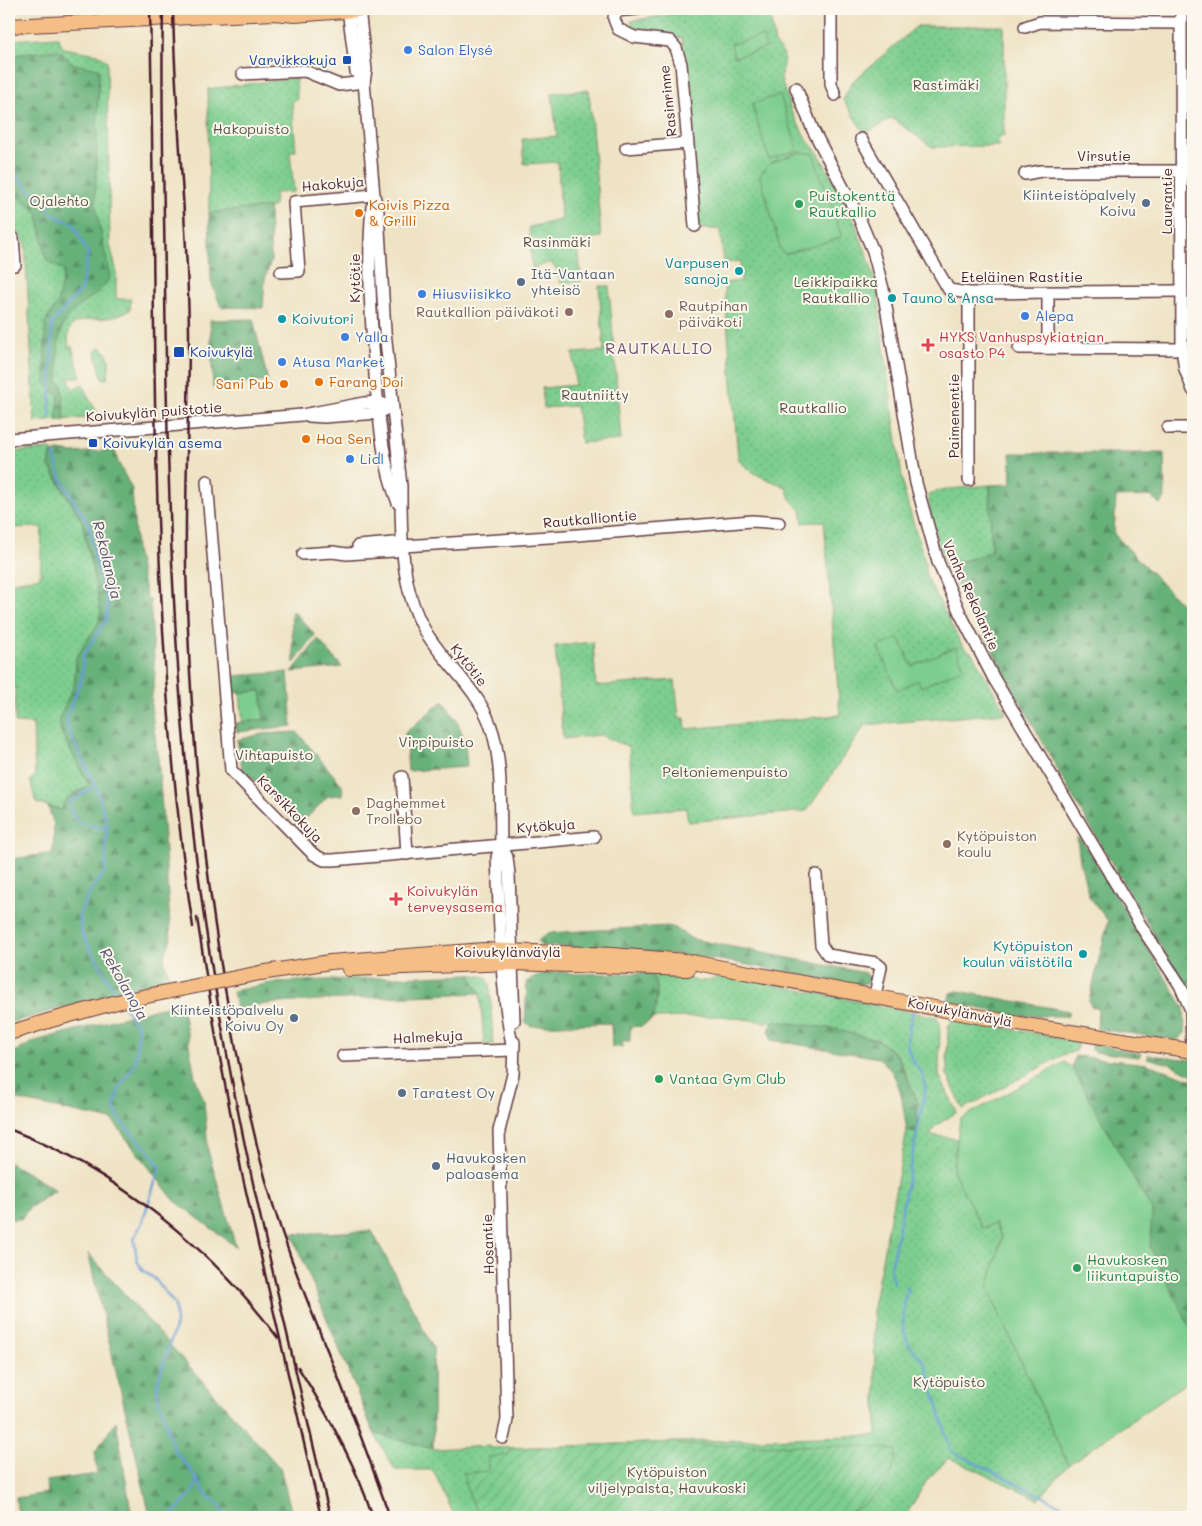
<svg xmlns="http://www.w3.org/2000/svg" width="1202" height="1526" viewBox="0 0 1202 1526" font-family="Mali,sans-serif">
<defs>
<pattern id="grass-dots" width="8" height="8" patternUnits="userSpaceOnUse" patternTransform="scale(1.25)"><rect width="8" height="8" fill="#7dce8e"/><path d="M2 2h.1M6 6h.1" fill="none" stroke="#6eb07b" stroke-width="1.8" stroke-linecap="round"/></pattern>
<pattern id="forest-firs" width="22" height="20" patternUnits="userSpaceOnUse" patternTransform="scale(1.25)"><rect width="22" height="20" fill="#66b179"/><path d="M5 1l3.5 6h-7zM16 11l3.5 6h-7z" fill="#568f63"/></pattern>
<pattern id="garden-furrows" width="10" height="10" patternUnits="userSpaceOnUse" patternTransform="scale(1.25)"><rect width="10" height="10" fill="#7dce8e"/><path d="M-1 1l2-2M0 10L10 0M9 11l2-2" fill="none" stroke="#6eb07b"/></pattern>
</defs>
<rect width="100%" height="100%" fill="#fbf7ec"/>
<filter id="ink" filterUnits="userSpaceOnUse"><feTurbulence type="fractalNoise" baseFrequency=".02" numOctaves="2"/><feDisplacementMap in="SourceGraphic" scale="10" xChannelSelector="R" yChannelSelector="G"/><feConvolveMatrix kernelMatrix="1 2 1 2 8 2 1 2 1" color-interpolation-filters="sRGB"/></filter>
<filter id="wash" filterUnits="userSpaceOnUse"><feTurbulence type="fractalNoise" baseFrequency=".0096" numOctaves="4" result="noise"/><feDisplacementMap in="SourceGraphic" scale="20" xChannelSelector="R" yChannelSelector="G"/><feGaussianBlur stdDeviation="1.12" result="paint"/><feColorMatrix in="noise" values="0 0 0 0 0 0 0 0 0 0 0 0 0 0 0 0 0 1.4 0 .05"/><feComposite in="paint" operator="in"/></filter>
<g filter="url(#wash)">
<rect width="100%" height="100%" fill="#efe3c5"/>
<g fill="url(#grass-dots)" stroke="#64765c">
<path d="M 705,9 L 769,9 L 775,43 L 784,55 L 781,79 L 792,113 L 807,140 L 819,154 L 854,221 L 870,263 L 878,293 L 882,334 L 904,491 L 925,562 L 926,576 L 963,647 L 972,653 L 1006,713 L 865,725 L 807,811 L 688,822 L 686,808 L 634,812 L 629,747 L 600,735 L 563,739 L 555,646 L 593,642 L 596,686 L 675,680 L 679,718 L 685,718 L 686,729 L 840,715 L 824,521 L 803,523 L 801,510 L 790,499 L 786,487 C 770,480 748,474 738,458 L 724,283 L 741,281 L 740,261 L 724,263 L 720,229 L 697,229 L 682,38 L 632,27 L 631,21 Z"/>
<polygon points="917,26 1004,26 1004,136 998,136 999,146 932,147 892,118 865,134 843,100 852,82"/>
<path d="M 58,37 L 63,48 L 98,54 L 107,61 L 110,245 L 116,269 L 116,299 L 131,299 L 130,310 C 123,313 115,317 107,318 C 84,321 64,316 69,347 L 72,347 L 81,377 L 69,378 L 72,389 L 83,384 L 87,395 L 100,417 L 35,422 L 25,243 C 17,235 16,222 9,215 L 9,40 Z"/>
<polygon points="296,78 297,100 292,101 296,151 290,151 294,192 275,193 274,207 209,213 208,89"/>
<polygon points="589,90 601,237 578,240 581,281 560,283 558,271 550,262 532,269 529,227 561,220 558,162 524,164 522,139 557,136 552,93"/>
<polygon points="599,286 609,286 621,440 581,443 576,406 544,408 542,388 575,385 573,353 604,351"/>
<path d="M 100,347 C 112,354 110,367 107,379 L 102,378 L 95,351 Z"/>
<polygon points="52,449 49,466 82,521 101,611 99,622 76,658 75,683 61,732 88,784 86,788 74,793 62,810 36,803 30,780 35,777 33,724 15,723 15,687 9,687 9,583 40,577 42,527 9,528 9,452"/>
<path d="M 990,485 L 991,550 C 980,560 960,559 946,566 L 933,529 L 928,496 L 940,490 Z"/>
<polygon points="650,973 683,975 698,982 729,976 937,1017 940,1025 939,1075 957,1112 934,1127 930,1135 957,1139 953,1170 983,1228 995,1223 1002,1238 988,1288 1068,1465 1039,1499 949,1458 927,1480 905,1517 455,1517 433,1470 395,1470 374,1433 292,1234 372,1231 433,1348 433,1449 490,1446 490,1448 511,1448 877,1435 873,1306 907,1130 916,1132 918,1103 898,1055 878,1040 774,1021 772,1023 722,1016 654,1018 657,989"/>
<polygon points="470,974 486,977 490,984 493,1044 484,1044 480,993"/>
<polygon points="954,1019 1078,1041 1076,1051 1063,1055 963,1109 947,1074 948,1026"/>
</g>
<g fill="url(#forest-firs)" stroke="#586852">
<path d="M 58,50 L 74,64 L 99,69 L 95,204 L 110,277 C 104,289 94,296 83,303 C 52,325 59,350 58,383 L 62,384 L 65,421 L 56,421 L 59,396 L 45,383 L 45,322 L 58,302 L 64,271 L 46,260 L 38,213 L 9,189 L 9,73 L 11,55 Z"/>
<polygon points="269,207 271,261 265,279 263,308 221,307 211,282 209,213"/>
<polygon points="253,319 268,381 213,388 210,320"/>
<path d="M 115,450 L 118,462 L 132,489 L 136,550 L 147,600 L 150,600 L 155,674 L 151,705 L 159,766 L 171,938 L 164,959 L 170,978 L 9,1023 L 9,854 L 12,859 L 53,853 L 54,824 L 48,807 L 62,810 C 64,793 81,796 88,784 L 61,731 L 59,719 L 75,683 L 76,658 L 99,622 L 101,611 L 82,521 L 49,465 L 52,453 L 59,451 L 73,453 Z"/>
<path d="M 1010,453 L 1164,453 L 1165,499 L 1160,504 L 1150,496 L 1116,497 L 1114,534 L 1190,613 L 1193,613 L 1193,1009 L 1189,994 L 1074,799 L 946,566 C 960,559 980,560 991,550 L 990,485 L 1012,484 Z"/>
<polygon points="291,612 295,612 315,635 294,663"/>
<polygon points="318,639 342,667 292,672"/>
<polygon points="288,672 292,726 237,732 236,723 264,719 261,691 233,693 232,676"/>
<path d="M 443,701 C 462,726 465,735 467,767 L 408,771 L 405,733 Z"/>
<polygon points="297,732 342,785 343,795 328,796 299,826 242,768 237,740 262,734"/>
<polygon points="1077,837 1084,843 1184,1008 1185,1033 1177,1040 1097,1029 1098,1008 1091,1006 1089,1001 1108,921 1089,896 1080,862"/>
<path d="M 668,926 L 675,928 L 692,939 L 866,973 L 869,978 L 869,982 L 857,986 C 817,979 777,970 738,963 C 673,952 606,948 541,946 L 538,941 L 548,933 Z"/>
<path d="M 562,972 L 577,974 L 650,973 C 661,984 656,1003 654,1018 L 642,1026 L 630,1027 L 630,1041 L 622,1041 L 622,1047 L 612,1047 L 611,1023 L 532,1026 L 525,1023 L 527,982 C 538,972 548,973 562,972 Z"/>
<polygon points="470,974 480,993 319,1000 255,1005 236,1009 233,991 276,982"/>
<polygon points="958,991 1069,1011 1068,1016 1017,1016 947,1002 951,993"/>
<polygon points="177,1003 183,1010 195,1077 204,1101 208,1150 236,1247 174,1200 112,1120 13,1099 9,1095 9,1055 35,1041"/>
<path d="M 774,1021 L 830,1028 L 878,1040 L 897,1055 L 918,1103 L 916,1133 L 907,1130 C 901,1100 903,1078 879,1058 L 771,1040 L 769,1030 Z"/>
<polygon points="1091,1043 1141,1054 1139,1057 1096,1052 1091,1050"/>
<polygon points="1148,1055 1193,1060 1193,1075 1170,1064 1147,1058"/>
<polygon points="1075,1056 1147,1064 1193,1080 1193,1278 1191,1279 1193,1284 1193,1334 1150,1247 1152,1211 1072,1068"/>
<polygon points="9,1162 56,1190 29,1208 21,1219 9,1219"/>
<polygon points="372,1231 433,1348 433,1449 374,1433 292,1234"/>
<polygon points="88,1253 280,1468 293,1517 153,1517 150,1515"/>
<polygon points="116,1421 132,1517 18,1517 16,1498 47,1493 46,1481 97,1474 95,1452"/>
</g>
<path fill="url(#garden-furrows)" stroke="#64765c" d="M 675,1442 L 683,1445 L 859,1446 L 896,1450 C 895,1487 872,1498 845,1517 L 479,1517 L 465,1485 L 464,1473 L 488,1471 L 488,1457 L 508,1455 L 511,1448 Z"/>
<g fill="#7dce8e" stroke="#64765c">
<polygon points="763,36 766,48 734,57 731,44"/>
<polygon points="780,95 798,150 769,159 752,104"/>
<polygon points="800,152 813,154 841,234 840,238 785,254 781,251 760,175 770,163"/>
<polygon points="899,638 912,666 955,647 964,668 921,687 918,680 897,690 878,647"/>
<polygon points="261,691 264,719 243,722 240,693"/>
<polygon points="1065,1062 1072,1068 1152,1211 1150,1247 1193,1334 1193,1378 1068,1465 988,1288 1002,1238 995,1223 982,1228 953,1170 960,1119"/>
</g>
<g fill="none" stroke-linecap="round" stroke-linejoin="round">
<g stroke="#699dd5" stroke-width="2.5">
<polyline points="9,148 17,176 55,216 73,223 88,254 81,290 52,323 50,417"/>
<polyline points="54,455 61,479 89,525 98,572 108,602 106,620 83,656 82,678 66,719 69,732 96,787 107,824 105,872 89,893 79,915 82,934 118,997"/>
<path d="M 95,783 L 93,787 L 69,803 C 72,828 87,823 107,829"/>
<polyline points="124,1006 138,1028 136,1062 119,1089 114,1108 121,1122 148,1150 160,1167 142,1223 134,1238 137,1260 142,1270 155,1279 175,1305 176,1324 159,1378 157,1393 174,1450 190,1469 205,1493 219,1505 226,1517"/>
<path d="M 894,1283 L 890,1272 L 925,1091 C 926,1072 917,1070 910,1055 C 904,1041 910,1025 913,1011"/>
<polyline points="906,1287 909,1291 905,1296 903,1326 907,1342 925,1363 951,1451 1085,1517"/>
<polyline points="170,1517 192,1493 198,1480"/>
</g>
</g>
</g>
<g filter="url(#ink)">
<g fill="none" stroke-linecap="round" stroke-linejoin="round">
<g stroke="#633c42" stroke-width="14">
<g id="minor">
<polyline points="348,9 356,72 364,82"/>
<path d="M 359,9 L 366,70 L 364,82 L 374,195 L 378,212 L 385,331 L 401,486 C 401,538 400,596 431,640 C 450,668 478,691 490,724 C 503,758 500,807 501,844 L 497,857 C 500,922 500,986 513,1050"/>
<polyline points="638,9 615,11 614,19 618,29 634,37 670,41 676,48 681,64 695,226"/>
<polyline points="831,9 831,84 835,95"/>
<polyline points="1181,9 1182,349 1185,369 1193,390"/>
<polyline points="1025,27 1040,22 1180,23"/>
<polyline points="243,74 305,71 339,85 364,82"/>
<polyline points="796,88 813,130 859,218 873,251 883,289 916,483 938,562 960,613 993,677 1144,931 1180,985 1191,1010 1192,1051"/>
<polyline points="861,139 949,290 969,293 1181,291"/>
<polyline points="626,148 687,143"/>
<polyline points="1025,174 1041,171 1182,171"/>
<path d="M 372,207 C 367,263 371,318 375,375 C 379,417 382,463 398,503"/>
<polyline points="9,234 13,238 15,265"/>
<polyline points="281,272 299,271 294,202 374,195"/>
<polyline points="969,293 969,480"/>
<polyline points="1019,348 1182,349"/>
<polyline points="1048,348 1048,293"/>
<polyline points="309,416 324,417 379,413 384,410"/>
<polyline points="1168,428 1193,428"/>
<polyline points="9,439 302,415 364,403 378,402 392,407"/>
<polyline points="207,481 231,770 313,854 324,860 333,860 594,837"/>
<polyline points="358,546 394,543 403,546"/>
<polyline points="303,554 332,552 347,554 376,552 395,551 403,546 565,536 752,521 779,523"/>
<polyline points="402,777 407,854"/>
<polyline points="501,844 507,857 509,874 514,1021"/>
<polyline points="816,875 821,945 828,955 876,963 881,967 875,995"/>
<polyline points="343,1056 513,1050"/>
<polyline points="503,1438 507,1420 499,1131 513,1074 514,1042"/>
</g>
</g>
<g stroke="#633c42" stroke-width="16">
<g id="major">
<polyline points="9,26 274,13 295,15 368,9"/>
<polyline points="349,969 512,963 688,969"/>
<polyline points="260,973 330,962 484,950 613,955 686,961 1019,1024 1193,1051"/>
<polyline points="9,1033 48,1021"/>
</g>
</g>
<use href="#minor" stroke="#fff" stroke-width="11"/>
<use href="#major" stroke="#f6be87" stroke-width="14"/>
<g stroke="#4a1f2b" stroke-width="2.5">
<path d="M 150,9 C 157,315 146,624 193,927"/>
<path d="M 163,9 C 161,101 164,193 165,284 C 167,484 173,682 199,880 C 227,1095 281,1306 330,1517"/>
<path d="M 173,9 C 175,117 188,225 189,333 C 189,410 185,487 186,565 C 190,765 213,967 261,1162 C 279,1234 308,1303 336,1372 C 355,1420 373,1469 390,1517"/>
<polyline points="197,918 216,1037 242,1174 321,1517"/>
<path d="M 9,1129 C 114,1170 211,1247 278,1338"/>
<path d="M 298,1367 C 328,1414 355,1463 373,1517"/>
</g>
<g stroke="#633c42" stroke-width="16" stroke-linecap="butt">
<polyline id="major-bridge" points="48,1021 117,1002 260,973"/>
</g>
<use href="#major-bridge" stroke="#f6be87" stroke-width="14"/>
</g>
</g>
<g fill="#3f7fe0" stroke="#fbf7ec" stroke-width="2">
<circle cx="408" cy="50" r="5"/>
<circle cx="422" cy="294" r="5"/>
<circle cx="1025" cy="316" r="5"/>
<circle cx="345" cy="337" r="5"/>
<circle cx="282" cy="362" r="5"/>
<circle cx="350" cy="459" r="5"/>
</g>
<g fill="#1a4fb4" stroke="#fbf7ec" stroke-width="2">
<rect x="342" y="55" width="10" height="10" rx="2.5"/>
<rect x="173" y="346" width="12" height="12" rx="2.5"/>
<rect x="88" y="438" width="10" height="10" rx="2.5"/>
</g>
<g fill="#5c6f8a" stroke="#fbf7ec" stroke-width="2">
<circle cx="1146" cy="203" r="5"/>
<circle cx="521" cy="282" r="5"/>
<circle cx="294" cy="1018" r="5"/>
<circle cx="402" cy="1093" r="5"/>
<circle cx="436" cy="1166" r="5"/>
</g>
<g fill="#2e9e5b" stroke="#fbf7ec" stroke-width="2">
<circle cx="799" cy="204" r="5"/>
<circle cx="659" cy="1079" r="5"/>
<circle cx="1077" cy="1268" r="5"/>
</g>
<g fill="#e8710a" stroke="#fbf7ec" stroke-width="2">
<circle cx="359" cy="213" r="5"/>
<circle cx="319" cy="382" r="5"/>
<circle cx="284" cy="384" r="5"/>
<circle cx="306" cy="439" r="5"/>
</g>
<g fill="#0f9aa8" stroke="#fbf7ec" stroke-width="2">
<circle cx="739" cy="271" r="5"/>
<circle cx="892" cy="298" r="5"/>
<circle cx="282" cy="319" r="5"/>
<circle cx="1083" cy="954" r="5"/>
</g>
<g fill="#8d6e63" stroke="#fbf7ec" stroke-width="2">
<circle cx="569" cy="312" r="5"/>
<circle cx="669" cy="314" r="5"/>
<circle cx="356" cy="811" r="5"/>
<circle cx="947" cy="844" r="5"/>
</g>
<g fill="#e0444e" stroke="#fbf7ec" stroke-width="2">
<path d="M925.5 337.5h5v5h5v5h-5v5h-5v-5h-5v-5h5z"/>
<path d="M393.5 891.5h5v5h5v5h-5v5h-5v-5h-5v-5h5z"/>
</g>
<g text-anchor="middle" stroke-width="4" stroke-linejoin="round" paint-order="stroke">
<g font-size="14" fill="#366cbe" stroke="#fbf7ec" text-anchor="start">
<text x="418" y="55">Salon Elysé</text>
<text x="432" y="299">Hiusviisikko</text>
<text x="1035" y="321">Alepa</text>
<text x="355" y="342">Yalla</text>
<text x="292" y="367">Atusa Market</text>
<text x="360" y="464">Lidl</text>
</g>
<g font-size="14" fill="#164399" stroke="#fbf7ec" text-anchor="start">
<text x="337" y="65" text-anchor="end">Varvikkokuja</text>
<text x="190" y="357">Koivukylä</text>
<text x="103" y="448">Koivukylän asema</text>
</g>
<g font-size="14" fill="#595449" stroke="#fbf7ec">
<text x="946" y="90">Rastimäki</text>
<text x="251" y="134">Hakopuisto</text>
<text x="59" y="206">Ojalehto</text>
<text x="557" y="247">Rasinmäki</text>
<text x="836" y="287">Leikkipaikka<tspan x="836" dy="16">Rautkallio</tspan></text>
<text x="595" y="400">Rautniitty</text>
<text x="813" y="413">Rautkallio</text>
<text x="436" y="747">Virpipuisto</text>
<text x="274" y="760">Vihtapuisto</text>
<text x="725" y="777">Peltoniemenpuisto</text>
<text x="949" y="1387">Kytöpuisto</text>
<text x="667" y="1477">Kytöpuiston<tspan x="667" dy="16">viljelypalsta, Havukoski</tspan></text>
</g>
<g font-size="14" fill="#4a1f2b" stroke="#fbf7ec">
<text transform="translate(668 101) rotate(-96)" y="5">Rasinrinne</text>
<text x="1104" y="161">Virsutie</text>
<text transform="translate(333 184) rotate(-5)" y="5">Hakokuja</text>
<text transform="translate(1167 201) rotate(-90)" y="5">Laurantie</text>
<text x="1022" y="282">Eteläinen Rastitie</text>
<text transform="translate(355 278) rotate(-90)" y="5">Kytötie</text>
<text transform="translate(154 412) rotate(-4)" y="5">Koivukylän puistotie</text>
<text transform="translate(954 416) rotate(-90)" y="5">Paimenentie</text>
<text transform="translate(590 519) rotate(-5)" y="5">Rautkalliontie</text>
<text transform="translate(971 595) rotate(66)" y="5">Vanha Rekolantie</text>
<text transform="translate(469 665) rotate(52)" y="5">Kytötie</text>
<text transform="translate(290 809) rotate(46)" y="5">Karsikkokuja</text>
<text transform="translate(546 826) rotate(-4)" y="5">Kytökuja</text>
<text x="508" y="957">Koivukylänväylä</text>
<text transform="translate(960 1012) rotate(11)" y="5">Koivukylänväylä</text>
<text transform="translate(428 1037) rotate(-3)" y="5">Halmekuja</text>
<text transform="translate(488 1244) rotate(-92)" y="5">Hosantie</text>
</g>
<g font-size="14" fill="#4e5e75" stroke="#fbf7ec" text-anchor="start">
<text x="1136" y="200" text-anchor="end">Kiinteistöpalvely<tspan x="1136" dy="16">Koivu</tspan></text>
<text x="531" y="279">Itä-Vantaan<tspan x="531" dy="16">yhteisö</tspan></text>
<text x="284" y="1015" text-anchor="end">Kiinteistöpalvelu<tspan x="284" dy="16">Koivu Oy</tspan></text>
<text x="412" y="1098">Taratest Oy</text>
<text x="446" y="1163">Havukosken<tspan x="446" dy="16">paloasema</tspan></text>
</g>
<g font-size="14" fill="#27864d" stroke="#fbf7ec" text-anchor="start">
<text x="809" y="201">Puistokenttä<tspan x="809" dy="16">Rautkallio</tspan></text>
<text x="669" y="1084">Vantaa Gym Club</text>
<text x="1087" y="1265">Havukosken<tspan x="1087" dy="16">liikuntapuisto</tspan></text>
</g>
<g font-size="14" fill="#c56008" stroke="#fbf7ec" text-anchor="start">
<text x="369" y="210">Koivis Pizza<tspan x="369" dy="16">&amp; Grilli</tspan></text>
<text x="329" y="387">Farang Doi</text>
<text x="274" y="389" text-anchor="end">Sani Pub</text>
<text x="316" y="444">Hoa Sen</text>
</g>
<g font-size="14" fill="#0d838f" stroke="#fbf7ec" text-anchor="end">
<text x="729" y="268">Varpusen<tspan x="729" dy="16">sanoja</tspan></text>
<text x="902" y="303" text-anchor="start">Tauno &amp; Ansa</text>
<text x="292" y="324" text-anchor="start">Koivutori</text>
<text x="1073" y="951">Kytöpuiston<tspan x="1073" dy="16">koulun väistötila</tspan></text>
</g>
<g font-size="14" fill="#785e54" stroke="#fbf7ec" text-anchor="start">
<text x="679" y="311">Rautpihan<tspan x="679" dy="16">päiväkoti</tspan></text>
<text x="559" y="317" text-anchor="end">Rautkallion päiväkoti</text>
<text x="366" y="808">Daghemmet<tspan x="366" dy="16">Trollebo</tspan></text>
<text x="957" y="841">Kytöpuiston<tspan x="957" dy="16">koulu</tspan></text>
</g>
<g font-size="14" fill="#be3a42" stroke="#fbf7ec" text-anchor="start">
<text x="939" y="342">HYKS Vanhuspsykiatrian<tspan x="939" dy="16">osasto P4</tspan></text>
<text x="407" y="896">Koivukylän<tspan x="407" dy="16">terveysasema</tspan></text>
</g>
<g font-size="15" font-style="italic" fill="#56516f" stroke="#fbf7ec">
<text transform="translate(107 560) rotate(76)" y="5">Rekolanoja</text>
<text transform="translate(124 984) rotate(60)" y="5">Rekolanoja</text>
</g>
<g font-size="16" letter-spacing="1" fill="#755270" stroke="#fbf7ec">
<text x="659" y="354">RAUTKALLIO</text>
</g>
</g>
<rect width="1202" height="1526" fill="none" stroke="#fbf7ec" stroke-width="30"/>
</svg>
